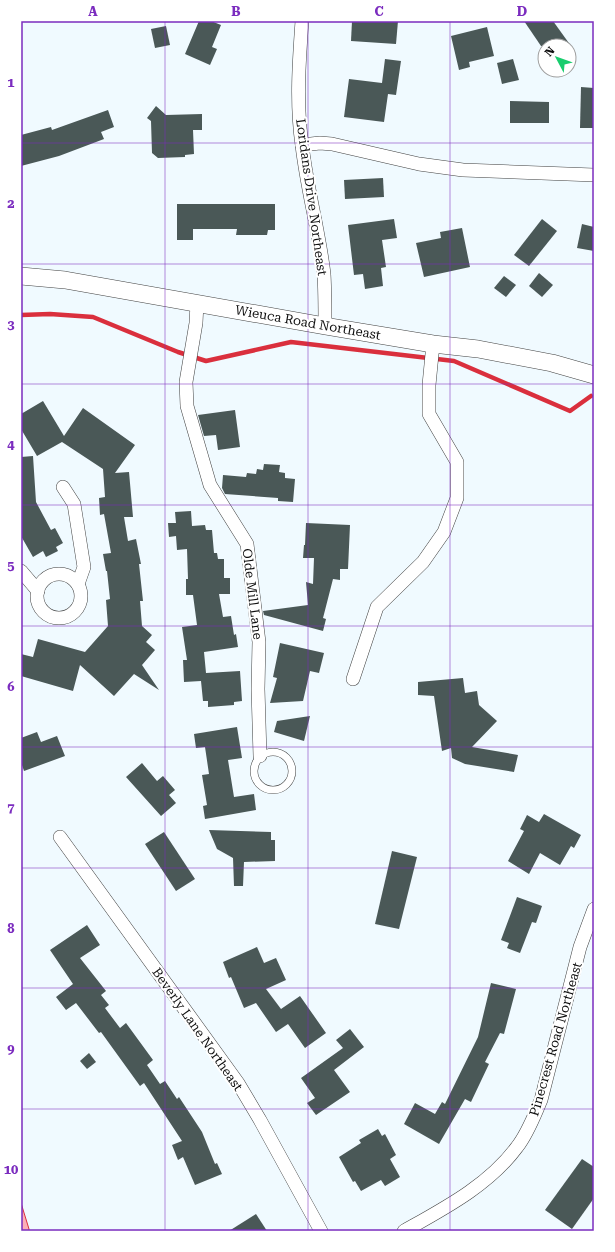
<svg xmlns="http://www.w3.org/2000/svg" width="615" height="1252" viewBox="0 0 615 1252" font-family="'Roboto Serif',serif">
<rect width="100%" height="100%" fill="#f0faff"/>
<polygon fill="#fcafb7" stroke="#da2f3d" points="21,1203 29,1229 29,1231 21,1231"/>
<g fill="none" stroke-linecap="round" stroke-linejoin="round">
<polyline stroke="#da2f3d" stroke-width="4.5" points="21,315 50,314 93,317 178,352 206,361 291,342 454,361 570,411 591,396"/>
</g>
<g fill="#4a5857">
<polygon points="199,21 211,21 221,25 212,47 217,49 210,65 185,54"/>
<polygon points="352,21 398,21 396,44 351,41"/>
<polygon points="524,21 553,21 571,46 541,46"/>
<polygon points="166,26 170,45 155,48 151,29"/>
<polygon points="487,27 494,56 469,62 470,67 459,70 451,36"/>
<polygon points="385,59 401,61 396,95 388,94 384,122 344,117 349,79 382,83"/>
<polygon points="513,59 519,80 502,84 497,63"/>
<polygon points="581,87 594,88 594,128 580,128"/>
<polygon points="510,101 549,102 549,123 510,123"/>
<polygon points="156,106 166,115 202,114 202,130 193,130 194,154 185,155 185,157 158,158 152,153 151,121 147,118"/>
<polygon points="108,110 114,127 101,132 104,139 59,156 21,166 21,135 51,127 52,130"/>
<polygon points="383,178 384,197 345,199 344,180"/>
<polygon points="177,204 275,204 275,230 268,230 267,235 236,235 237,229 193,229 193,240 177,240"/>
<polygon points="394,219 397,238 382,240 386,267 381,268 383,286 365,289 363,274 354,275 348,225"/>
<polygon points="542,219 557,231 529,266 514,255"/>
<polygon points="582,224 594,227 594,251 577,248"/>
<polygon points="462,228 470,267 424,277 416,243 441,238 440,232"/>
<polygon points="539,273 553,285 542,297 529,286"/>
<polygon points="504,276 516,285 506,297 494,288"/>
<polygon points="43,401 64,436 83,408 135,445 115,473 129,472 133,517 124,517 128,541 136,539 141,564 139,564 143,601 140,601 142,626 152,635 146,642 155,650 142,665 159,690 134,674 114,696 80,665 73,691 21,676 21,654 33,657 38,639 85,652 108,626 106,600 110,599 107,571 106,571 103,554 111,553 104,514 100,515 99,498 105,497 103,469 62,442 37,456 21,429 21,414"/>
<polygon points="235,410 240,447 218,450 216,435 204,436 198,415"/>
<polygon points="33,456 36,502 51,530 55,528 63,543 56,547 58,551 46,557 43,551 33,557 21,536 21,457"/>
<polygon points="264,464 280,465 279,472 285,473 285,478 295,479 293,502 278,501 278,498 225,494 222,488 223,475 246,477 247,473 256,474 257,469 263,470"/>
<polygon points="191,511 192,526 205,525 206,530 212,530 214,553 217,553 218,559 224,559 224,578 230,578 230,594 219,594 223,617 231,616 234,635 236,634 238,647 204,652 206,673 240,671 242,701 234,702 234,705 208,707 208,701 203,701 201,681 184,682 183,660 187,660 182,627 197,625 193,595 186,595 186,579 188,579 187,549 177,550 176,536 169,537 168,523 176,523 175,512"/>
<polygon points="306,523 350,525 348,569 340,569 340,580 333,579 323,618 326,619 323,631 264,615 263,611 308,605 306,582 313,584 314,558 303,558 304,545 305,545"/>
<polygon points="280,643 324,653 319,673 310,671 303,701 270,703 277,678 273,677"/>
<polygon points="463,678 465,693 477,691 479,705 497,721 472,747 518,755 514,772 465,764 452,758 451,748 442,751 434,696 418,695 418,682"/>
<polygon points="310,716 304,741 274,732 277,721"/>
<polygon points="237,727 242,758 228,760 234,797 254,794 256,810 205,819 203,806 207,805 202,775 209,774 205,747 196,748 194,734"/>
<polygon points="37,732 41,742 57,736 65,756 24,771 21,762 21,738"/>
<polygon points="142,763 157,781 163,776 175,790 169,795 176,803 161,816 126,777"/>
<polygon points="544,814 581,835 574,848 571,846 560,865 540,853 529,874 508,861 524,831 520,829 527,815 539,822"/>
<polygon points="209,830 271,832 271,840 275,840 275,861 244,862 243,886 234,886 233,858 217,849"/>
<polygon points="164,832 195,879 176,891 145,844"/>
<polygon points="392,851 417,857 399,929 375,924"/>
<polygon points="517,897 542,906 536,923 532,922 520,953 507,948 509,943 501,940"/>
<polygon points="87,925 100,945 80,958 106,991 101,995 109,1005 105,1008 120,1028 126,1023 153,1060 147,1065 160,1084 165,1081 177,1099 179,1097 202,1132 215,1164 217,1163 222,1174 195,1185 183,1157 178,1160 172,1145 182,1141 144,1083 140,1086 101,1032 99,1033 76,1003 66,1010 56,997 73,984 50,950"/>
<polygon points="257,947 264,963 276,958 286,980 266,989 281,1009 300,996 326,1033 305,1048 288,1024 276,1032 256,1003 244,1008 231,977 229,978 223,962"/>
<polygon points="491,983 516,989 504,1034 500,1033 485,1062 489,1064 471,1102 465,1099 439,1144 404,1124 415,1103 435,1114 442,1102 445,1104 478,1037"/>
<polygon points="350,1029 364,1047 334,1070 350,1092 316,1115 307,1103 315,1098 301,1078 343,1048 336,1040"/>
<polygon points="89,1053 96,1062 87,1069 80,1061"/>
<polygon points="378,1129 382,1136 385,1134 396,1155 390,1159 400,1177 385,1186 381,1180 361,1191 355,1181 353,1182 339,1157 361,1143 359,1140"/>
<polygon points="582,1159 594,1167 594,1198 572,1229 545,1210"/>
<polygon points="256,1214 267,1231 229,1231"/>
</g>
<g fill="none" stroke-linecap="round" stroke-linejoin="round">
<g stroke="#424242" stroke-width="8">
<circle id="service" cx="273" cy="771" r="19"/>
</g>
<g stroke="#424242" stroke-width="14">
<g id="minor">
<path d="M 302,21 C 299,62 296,104 302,145 C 307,189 319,231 324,274 C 325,292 325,309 325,326"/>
<polyline points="302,145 320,143 332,144 419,164 463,170 594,175"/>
<polyline points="197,303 196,323 186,382 187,406 210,485 247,544 259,642 258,689 260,756"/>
<polyline points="63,487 74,504 84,567 78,584"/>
<polyline points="21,571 38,591"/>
<circle cx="59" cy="596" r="22"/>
<polyline points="353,679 377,607 423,562 444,532 457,498 457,462 429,414 429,385 433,344"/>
<polyline points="60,837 238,1083 260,1120 321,1231"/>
<path d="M 404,1231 C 445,1208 489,1185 517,1147 C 528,1133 534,1116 541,1100 L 580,947 L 594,909"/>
</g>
</g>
<g stroke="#424242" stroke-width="18">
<polyline id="tertiary" points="21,276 65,280 325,326 433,344 478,349 552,363 594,375"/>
</g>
<use href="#service" stroke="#fff" stroke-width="7"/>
<use href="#minor" stroke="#fff" stroke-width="13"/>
<use href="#tertiary" stroke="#fff" stroke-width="17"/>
</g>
<path fill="none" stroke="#7b2cbf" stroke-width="1" stroke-opacity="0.55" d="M 165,21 L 165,1231M 308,21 L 308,1231M 450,21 L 450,1231M 21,143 L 594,143M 21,264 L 594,264M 21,384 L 594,384M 21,505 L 594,505M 21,626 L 594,626M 21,747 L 594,747M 21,868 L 594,868M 21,988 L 594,988M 21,1109 L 594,1109"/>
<g text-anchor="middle" stroke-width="4" stroke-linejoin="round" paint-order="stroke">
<g font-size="13" fill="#0f0f0f" stroke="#fff">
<text transform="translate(312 197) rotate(82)" y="5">Loridans Drive Northeast</text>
<text transform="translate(308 322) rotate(10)" y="5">Wieuca Road Northeast</text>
<text transform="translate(253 594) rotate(83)" y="5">Olde Mill Lane</text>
<text transform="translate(198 1029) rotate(55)" y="5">Beverly Lane Northeast</text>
<text transform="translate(555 1039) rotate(-74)" y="5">Pinecrest Road Northeast</text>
</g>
</g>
<rect width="615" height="1252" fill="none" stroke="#ffffff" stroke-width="44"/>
<g transform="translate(557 58) rotate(311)"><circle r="19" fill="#ffffff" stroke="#9f9f9f"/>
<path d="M0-3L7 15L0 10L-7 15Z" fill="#19cd6e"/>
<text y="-6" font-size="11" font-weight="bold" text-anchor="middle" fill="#0f0f0f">N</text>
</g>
<rect x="22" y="22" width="571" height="1208" fill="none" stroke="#7b2cbf" stroke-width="1.5"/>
<g font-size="13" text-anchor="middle" font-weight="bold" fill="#7b2cbf">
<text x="93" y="16">A</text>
<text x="236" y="16">B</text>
<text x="379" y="16">C</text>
<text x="522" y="16">D</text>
<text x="11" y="87">1</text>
<text x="11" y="208">2</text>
<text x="11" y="329">3</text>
<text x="11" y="449">4</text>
<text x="11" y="570">5</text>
<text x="11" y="691">6</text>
<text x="11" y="812">7</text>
<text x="11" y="933">8</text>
<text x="11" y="1053">9</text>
<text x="11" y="1174">10</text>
</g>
</svg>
